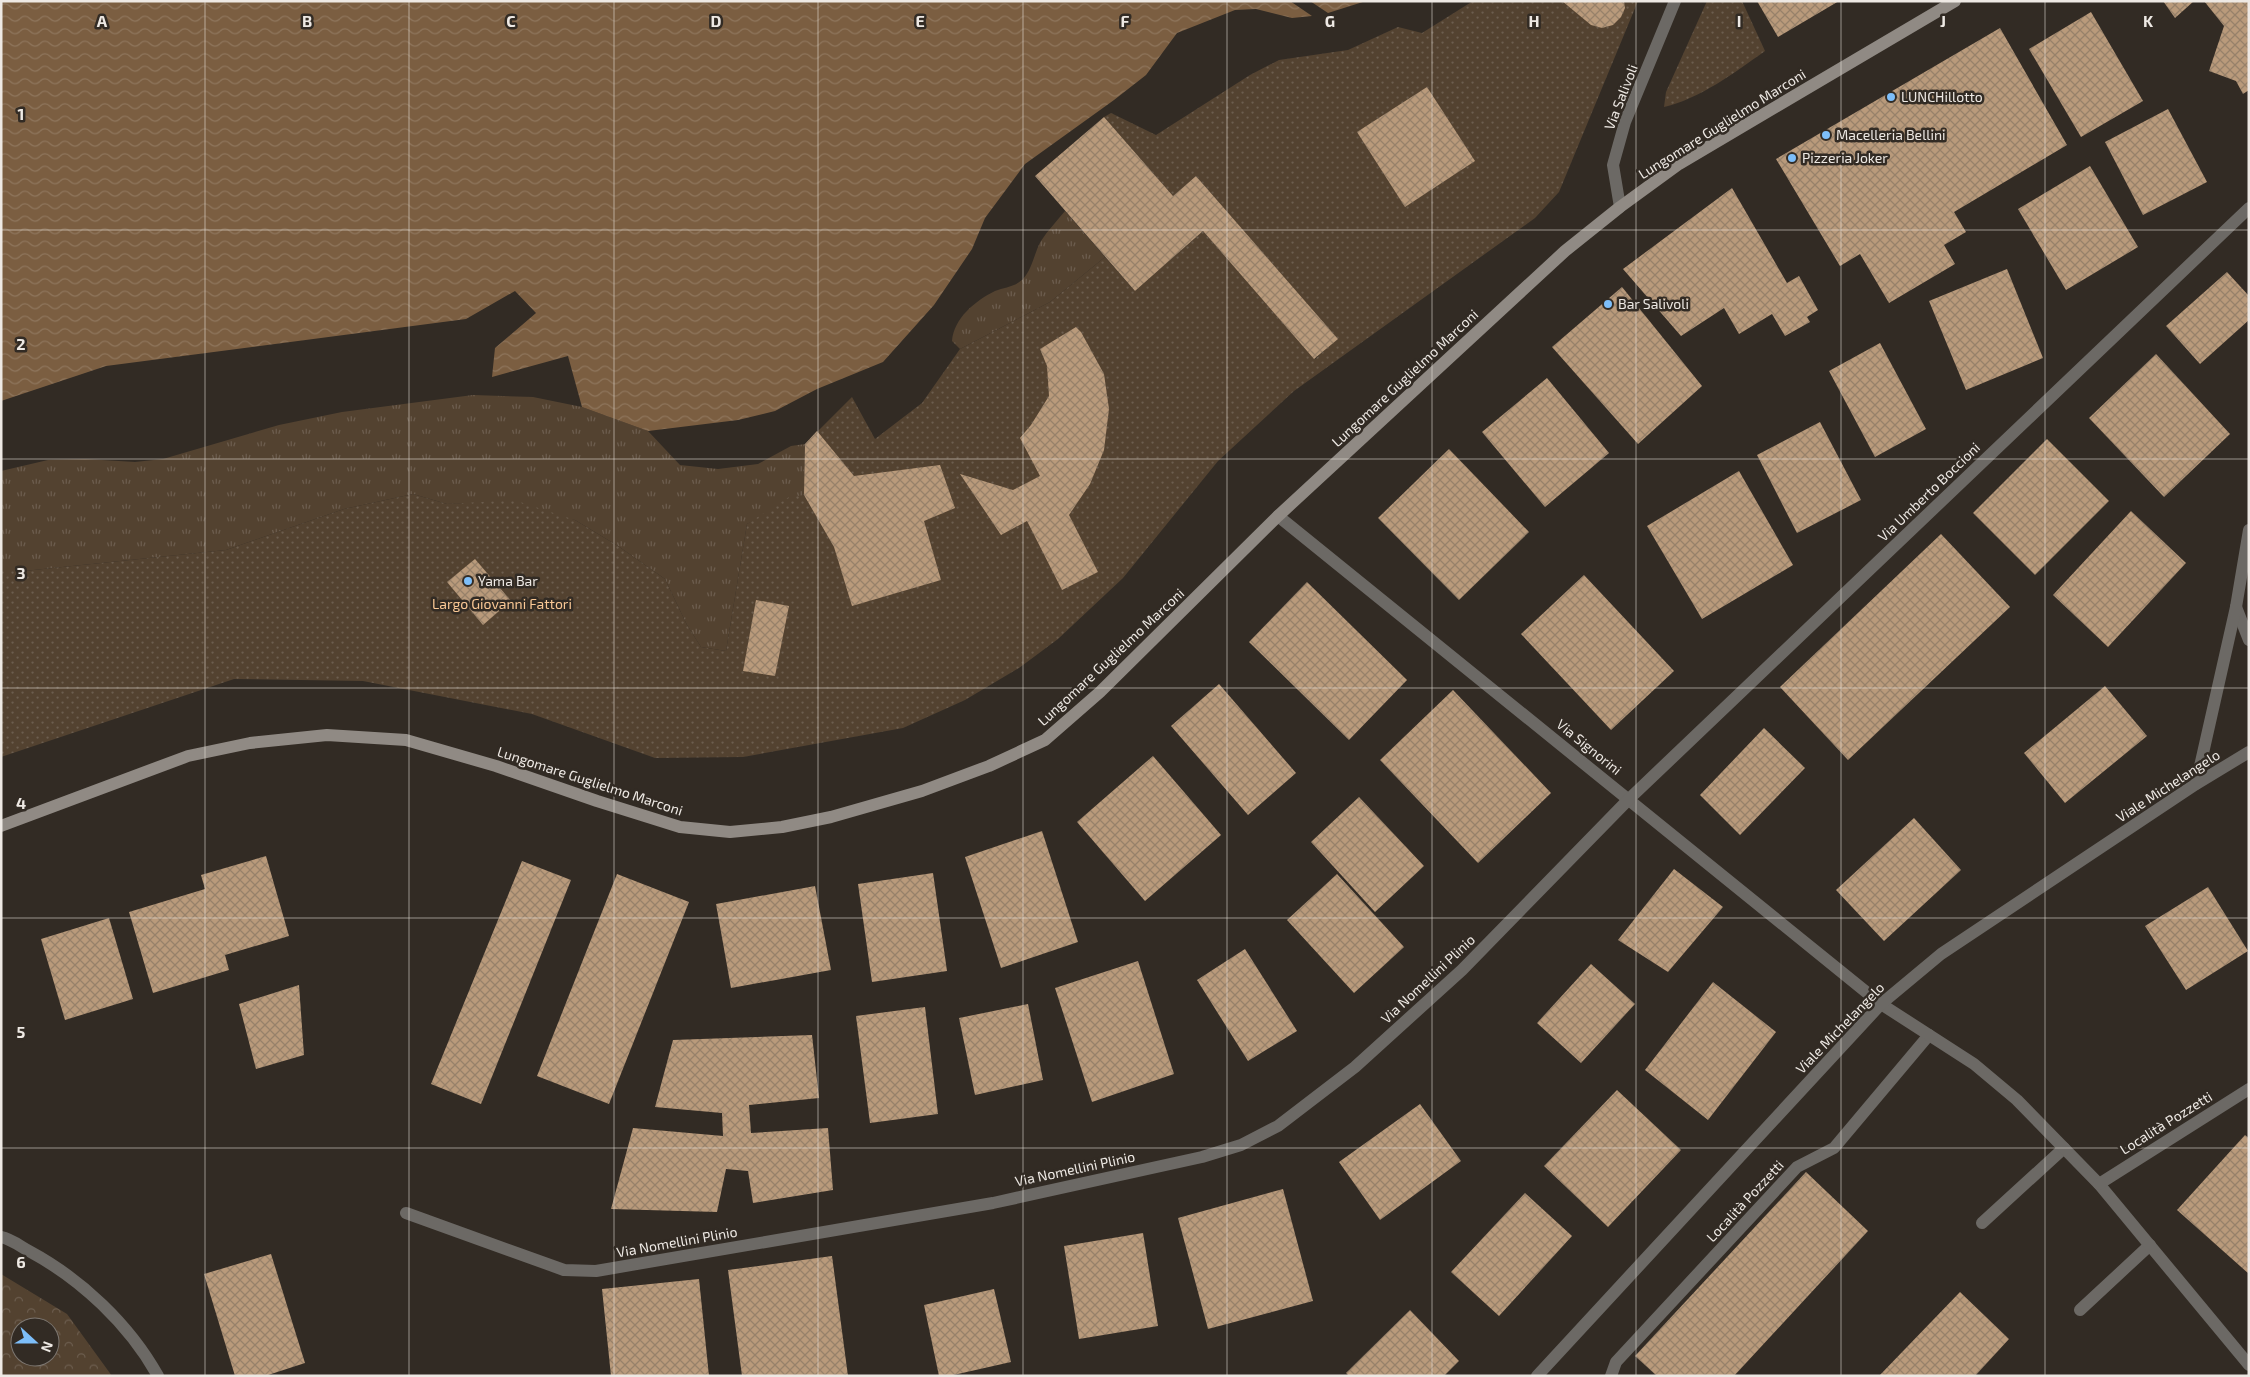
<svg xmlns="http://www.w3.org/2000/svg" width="2250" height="1377" viewBox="0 0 2250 1377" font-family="'Exo 2',sans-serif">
<defs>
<pattern id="grass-tufts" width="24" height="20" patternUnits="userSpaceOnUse" patternTransform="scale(1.25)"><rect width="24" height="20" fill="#534230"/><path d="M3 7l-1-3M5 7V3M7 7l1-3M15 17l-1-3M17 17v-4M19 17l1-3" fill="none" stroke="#6c5d4e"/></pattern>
<pattern id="park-crowns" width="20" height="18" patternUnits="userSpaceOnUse" patternTransform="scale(1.25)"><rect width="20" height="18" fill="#534230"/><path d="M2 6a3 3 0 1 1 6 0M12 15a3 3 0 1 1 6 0" fill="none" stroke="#6c5d4e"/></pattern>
<pattern id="garden-dots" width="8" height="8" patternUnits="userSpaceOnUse" patternTransform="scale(1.25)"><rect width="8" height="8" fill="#534230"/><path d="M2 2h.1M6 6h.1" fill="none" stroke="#6c5d4e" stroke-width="1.8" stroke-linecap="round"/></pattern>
<pattern id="water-waves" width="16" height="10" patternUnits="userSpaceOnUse" patternTransform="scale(1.25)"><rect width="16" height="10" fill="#7b5e41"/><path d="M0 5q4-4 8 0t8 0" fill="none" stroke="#8e755c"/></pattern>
<pattern id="building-cross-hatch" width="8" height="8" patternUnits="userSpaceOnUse" patternTransform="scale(1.25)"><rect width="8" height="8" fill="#b99a7b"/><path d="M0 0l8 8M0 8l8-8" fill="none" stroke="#97816a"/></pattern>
</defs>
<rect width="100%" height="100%" fill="#322b24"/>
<g fill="url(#grass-tufts)">
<path d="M 1065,211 L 1105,257 L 1050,302 L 960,349 L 952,341 C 954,318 975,301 995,291 C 1005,287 1015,287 1023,279 C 1033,268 1034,253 1041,241 C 1048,230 1057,221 1065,211 Z"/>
<polygon points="473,395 533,397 582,407 648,431 680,465 718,469 758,464 791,446 805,444 804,495 747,524 726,651 701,647 687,625 665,579 618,546 575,520 475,503 447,504 413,494 344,509 226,550 24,571 1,571 1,471 48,460 85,459 135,462 163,459 279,425 342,412"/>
</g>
<path fill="url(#park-crowns)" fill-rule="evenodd" d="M 1,1274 L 67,1314 L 112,1376 L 1,1376 ZM 20,1327 L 50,1327 L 50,1357 L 20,1357 Z"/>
<g fill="url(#garden-dots)">
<polygon points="1473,1 1638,1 1559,192 1535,218 1294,391 1218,461 1123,578 1058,639 1019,668 965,700 903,728 743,757 655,758 532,714 363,681 234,679 1,757 1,571 24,571 226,550 344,509 413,494 447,504 514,500 575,520 618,546 665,579 687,625 701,647 726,651 747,524 789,497 804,495 805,444 852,397 875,439 922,403 960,349 1050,302 1105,257 1135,291 1203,231 1315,359 1337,339 1196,176 1173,196 1104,117 1111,113 1156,135 1250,75 1279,60 1348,50 1398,27 1422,33"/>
<path d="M 1707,1 L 1742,1 L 1765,51 C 1734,73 1701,98 1664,107 L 1666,92 Z"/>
</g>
<g fill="url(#water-waves)">
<polygon points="1,1 1290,1 1312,16 1292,18 1256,9 1235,10 1177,33 1146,75 1114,100 1025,164 985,218 972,249 934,305 883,362 817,389 775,411 738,420 648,431 582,407 568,356 492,377 495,348 536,313 515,291 466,319 106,366 1,401"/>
<polygon points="1310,1 1366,1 1328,13"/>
</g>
<g fill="url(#building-cross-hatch)">
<polygon points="1562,1 1624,1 1625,8 1621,17 1613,25 1602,28 1591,25"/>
<polygon points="1757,1 1839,1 1778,37"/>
<polygon points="2163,1 2194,1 2175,18"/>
<polygon points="2204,1 2249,1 2249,90 2243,94 2236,81 2209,71 2224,26"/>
<polygon points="2091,12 2143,101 2081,137 2029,49"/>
<polygon points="2000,28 2067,145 1954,212 1966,232 1944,245 1955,264 1889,303 1860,254 1840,266 1776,159"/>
<polygon points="1427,87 1475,161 1405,207 1357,132"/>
<polygon points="2168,109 2207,182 2143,215 2105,142"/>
<polygon points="1104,117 1173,196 1196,176 1338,339 1314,359 1203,231 1135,291 1035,176"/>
<polygon points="2090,166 2138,247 2066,290 2018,209"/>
<polygon points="1732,188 1787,283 1799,276 1818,310 1807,317 1810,322 1785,336 1772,314 1739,334 1724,308 1681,336 1623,269"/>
<polygon points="2007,269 2043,358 1966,390 1929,301"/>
<polygon points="2227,272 2249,296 2249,320 2200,364 2166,326"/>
<polygon points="1622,287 1702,386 1638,444 1552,347"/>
<polygon points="1076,327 1081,332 1104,374 1109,409 1104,450 1090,484 1069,515 1098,572 1062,590 1027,521 1001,535 960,474 1013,490 1040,476 1020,438 1031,425 1049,396 1047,366 1040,349"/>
<polygon points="1880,343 1926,429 1875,457 1829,371"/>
<polygon points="2156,354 2230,434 2164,497 2089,418"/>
<polygon points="1547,378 1609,453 1545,507 1482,432"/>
<polygon points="1820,422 1861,500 1797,533 1757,455"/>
<polygon points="817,431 854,476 940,465 955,508 924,521 941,580 852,606 834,547 804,495 805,444"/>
<polygon points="2047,439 2109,501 2035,575 1973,513"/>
<polygon points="1449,449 1529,532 1459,600 1378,518"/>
<polygon points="1739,471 1793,565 1702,619 1647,526"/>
<polygon points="2131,511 2186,563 2108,647 2053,595"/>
<polygon points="1941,534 2010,607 1848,760 1780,687"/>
<polygon points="475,559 511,601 483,625 447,582"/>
<polygon points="1584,575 1674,671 1611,730 1521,634"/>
<polygon points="1307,582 1407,680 1349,740 1249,642"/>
<polygon points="756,600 789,606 775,676 743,671"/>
<polygon points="1219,684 1296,773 1248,815 1171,726"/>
<polygon points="2105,686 2147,736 2065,803 2024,753"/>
<polygon points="1453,690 1551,793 1478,863 1380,760"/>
<polygon points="1764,728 1805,768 1740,835 1700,795"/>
<polygon points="1153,756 1221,835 1145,901 1077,822"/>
<polygon points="1359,797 1424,866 1375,912 1311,842"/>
<polygon points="1914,818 1961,870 1884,941 1836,890"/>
<polygon points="1042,831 1078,942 1001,968 965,857"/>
<polygon points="266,856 289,936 225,955 229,970 153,993 129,912 205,889 201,875"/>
<polygon points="522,861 571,880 481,1104 431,1084"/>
<polygon points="1674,869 1723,907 1668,972 1618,940"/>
<polygon points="933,873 947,971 872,982 858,884"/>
<polygon points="617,874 689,902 609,1104 537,1076"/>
<polygon points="1337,874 1404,947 1354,993 1287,920"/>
<polygon points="815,886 831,970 731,988 716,904"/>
<polygon points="2208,887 2248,951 2186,990 2145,926"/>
<polygon points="109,918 133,999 65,1020 41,939"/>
<polygon points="1245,949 1297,1031 1248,1061 1197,980"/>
<polygon points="1138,961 1174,1074 1092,1102 1055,988"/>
<polygon points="1591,964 1635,1004 1581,1063 1537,1023"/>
<polygon points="1713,982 1776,1032 1708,1120 1645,1070"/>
<polygon points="299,985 304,1055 256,1069 239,1004"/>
<polygon points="1028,1004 1043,1080 975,1095 959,1018"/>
<polygon points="925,1007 938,1114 870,1123 856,1016"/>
<polygon points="812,1035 819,1098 749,1105 751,1133 828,1128 833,1190 753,1203 748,1171 726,1169 717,1212 611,1209 633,1128 723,1136 722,1113 655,1107 673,1040"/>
<polygon points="1617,1090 1681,1150 1608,1227 1544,1166"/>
<polygon points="1420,1104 1461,1161 1380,1220 1339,1162"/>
<polygon points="2245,1135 2249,1138 2249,1274 2177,1210"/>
<polygon points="1806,1172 1868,1231 1734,1376 1657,1376 1635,1356"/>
<polygon points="1283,1189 1313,1301 1208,1329 1178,1218"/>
<polygon points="1525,1193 1572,1236 1499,1316 1451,1272"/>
<polygon points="1143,1233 1158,1326 1079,1339 1064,1246"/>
<polygon points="271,1254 305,1363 265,1376 235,1376 204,1274"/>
<polygon points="832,1256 848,1376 742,1376 728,1270"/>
<polygon points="699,1279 709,1376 611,1376 602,1289"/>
<polygon points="994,1289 1011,1362 949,1376 939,1376 924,1305"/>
<polygon points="1960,1292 2009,1339 1975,1376 1879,1376"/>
<polygon points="1410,1310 1459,1361 1444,1376 1349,1376 1346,1373"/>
</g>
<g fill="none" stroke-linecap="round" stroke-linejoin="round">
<g stroke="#6c6965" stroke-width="12">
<polyline points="1982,1223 2064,1148"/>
<polyline points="2080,1310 2150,1245"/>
<polyline points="1611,1376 1616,1362 1797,1167 1834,1148 1929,1035"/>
</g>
<g stroke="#6c6965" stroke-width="12">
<polyline points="1620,207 1613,165 1625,122 1675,1"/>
<polyline points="1278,516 1881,1004 1974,1064 2017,1100 2099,1184 2249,1365"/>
<polyline points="2236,607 2249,640"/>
<polyline points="2196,784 2236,607 2249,530"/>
<polyline points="2099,1184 2249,1089"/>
<polyline points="406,1213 564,1270 596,1271 993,1203 1202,1157 1241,1145 1278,1126 1355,1067 1462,970 1629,799 2249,208"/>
<path d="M 1,1237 C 11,1239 20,1246 29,1251 C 81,1279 129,1324 158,1376"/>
<polyline points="1537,1376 1881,1004 1941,954 2196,784 2249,752"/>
</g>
<polyline stroke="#908a84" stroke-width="12" points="1,826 188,756 250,743 327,735 406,740 496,766 597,801 680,827 730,832 782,827 831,817 922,791 989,766 1045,740 1100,692 1278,516 1565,251 1620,207 1679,164 1955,1"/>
</g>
<path fill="none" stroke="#eee9e4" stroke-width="1" stroke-opacity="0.55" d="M 205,1 L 205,1376M 409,1 L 409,1376M 614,1 L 614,1376M 818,1 L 818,1376M 1023,1 L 1023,1376M 1227,1 L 1227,1376M 1432,1 L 1432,1376M 1636,1 L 1636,1376M 1841,1 L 1841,1376M 2045,1 L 2045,1376M 1,230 L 2249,230M 1,459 L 2249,459M 1,688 L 2249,688M 1,918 L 2249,918M 1,1148 L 2249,1148"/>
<g fill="#7dbef9" stroke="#322b24" stroke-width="2">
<circle cx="1891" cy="97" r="5"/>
<circle cx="1826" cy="135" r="5"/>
<circle cx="1792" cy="158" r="5"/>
<circle cx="1608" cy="304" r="5"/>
<circle cx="468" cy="581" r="5"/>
</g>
<g text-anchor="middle" stroke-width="5" stroke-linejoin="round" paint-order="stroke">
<g font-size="14" fill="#eee9e4" stroke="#322b24">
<text transform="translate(1621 97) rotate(-69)" y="5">Via Salivoli</text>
<text transform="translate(1722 124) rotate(-32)" y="5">Lungomare Guglielmo Marconi</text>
<text transform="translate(1405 378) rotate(-43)" y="5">Lungomare Guglielmo Marconi</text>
<text transform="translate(1929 492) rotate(-44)" y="5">Via Umberto Boccioni</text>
<text transform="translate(1111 657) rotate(-43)" y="5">Lungomare Guglielmo Marconi</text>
<text transform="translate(1589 747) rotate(39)" y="5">Via Signorini</text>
<text transform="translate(590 781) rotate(18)" y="5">Lungomare Guglielmo Marconi</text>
<text transform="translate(2168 786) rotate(-33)" y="5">Viale Michelangelo</text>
<text transform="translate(1428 979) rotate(-43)" y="5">Via Nomellini Plinio</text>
<text transform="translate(1840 1028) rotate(-46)" y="5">Viale Michelangelo</text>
<text transform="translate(2166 1123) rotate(-32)" y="5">Località Pozzetti</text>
<text transform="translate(1075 1169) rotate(-12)" y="5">Via Nomellini Plinio</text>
<text transform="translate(1745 1201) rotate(-47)" y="5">Località Pozzetti</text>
<text transform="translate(677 1242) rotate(-10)" y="5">Via Nomellini Plinio</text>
</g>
<g font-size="14" fill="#eee9e4" stroke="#322b24" text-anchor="start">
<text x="1901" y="102">LUNCHillotto</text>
<text x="1836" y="140">Macelleria Bellini</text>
<text x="1802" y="163">Pizzeria Joker</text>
<text x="1618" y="309">Bar Salivoli</text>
<text x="478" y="586">Yama Bar</text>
</g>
<g font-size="14" fill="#fac895" stroke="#322b24">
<text x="502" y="609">Largo Giovanni Fattori</text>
</g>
</g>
<g font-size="16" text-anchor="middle" font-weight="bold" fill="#eee9e4" stroke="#322b24" stroke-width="5" stroke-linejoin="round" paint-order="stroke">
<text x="102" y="27">A</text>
<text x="307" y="27">B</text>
<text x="511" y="27">C</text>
<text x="716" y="27">D</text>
<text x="920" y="27">E</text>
<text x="1125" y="27">F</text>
<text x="1330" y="27">G</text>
<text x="1534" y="27">H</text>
<text x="1739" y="27">I</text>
<text x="1943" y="27">J</text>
<text x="2148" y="27">K</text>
<text x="21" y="120">1</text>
<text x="21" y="350">2</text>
<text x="21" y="579">3</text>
<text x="21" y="809">4</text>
<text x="21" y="1038">5</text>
<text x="21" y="1268">6</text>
</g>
<rect width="2250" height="1377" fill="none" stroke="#eee9e4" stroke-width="5"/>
<g transform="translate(35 1342) rotate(111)"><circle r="24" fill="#322b24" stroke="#7d7771"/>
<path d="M0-4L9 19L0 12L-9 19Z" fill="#7dbef9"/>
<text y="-8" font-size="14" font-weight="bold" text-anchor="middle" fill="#eee9e4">N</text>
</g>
</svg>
